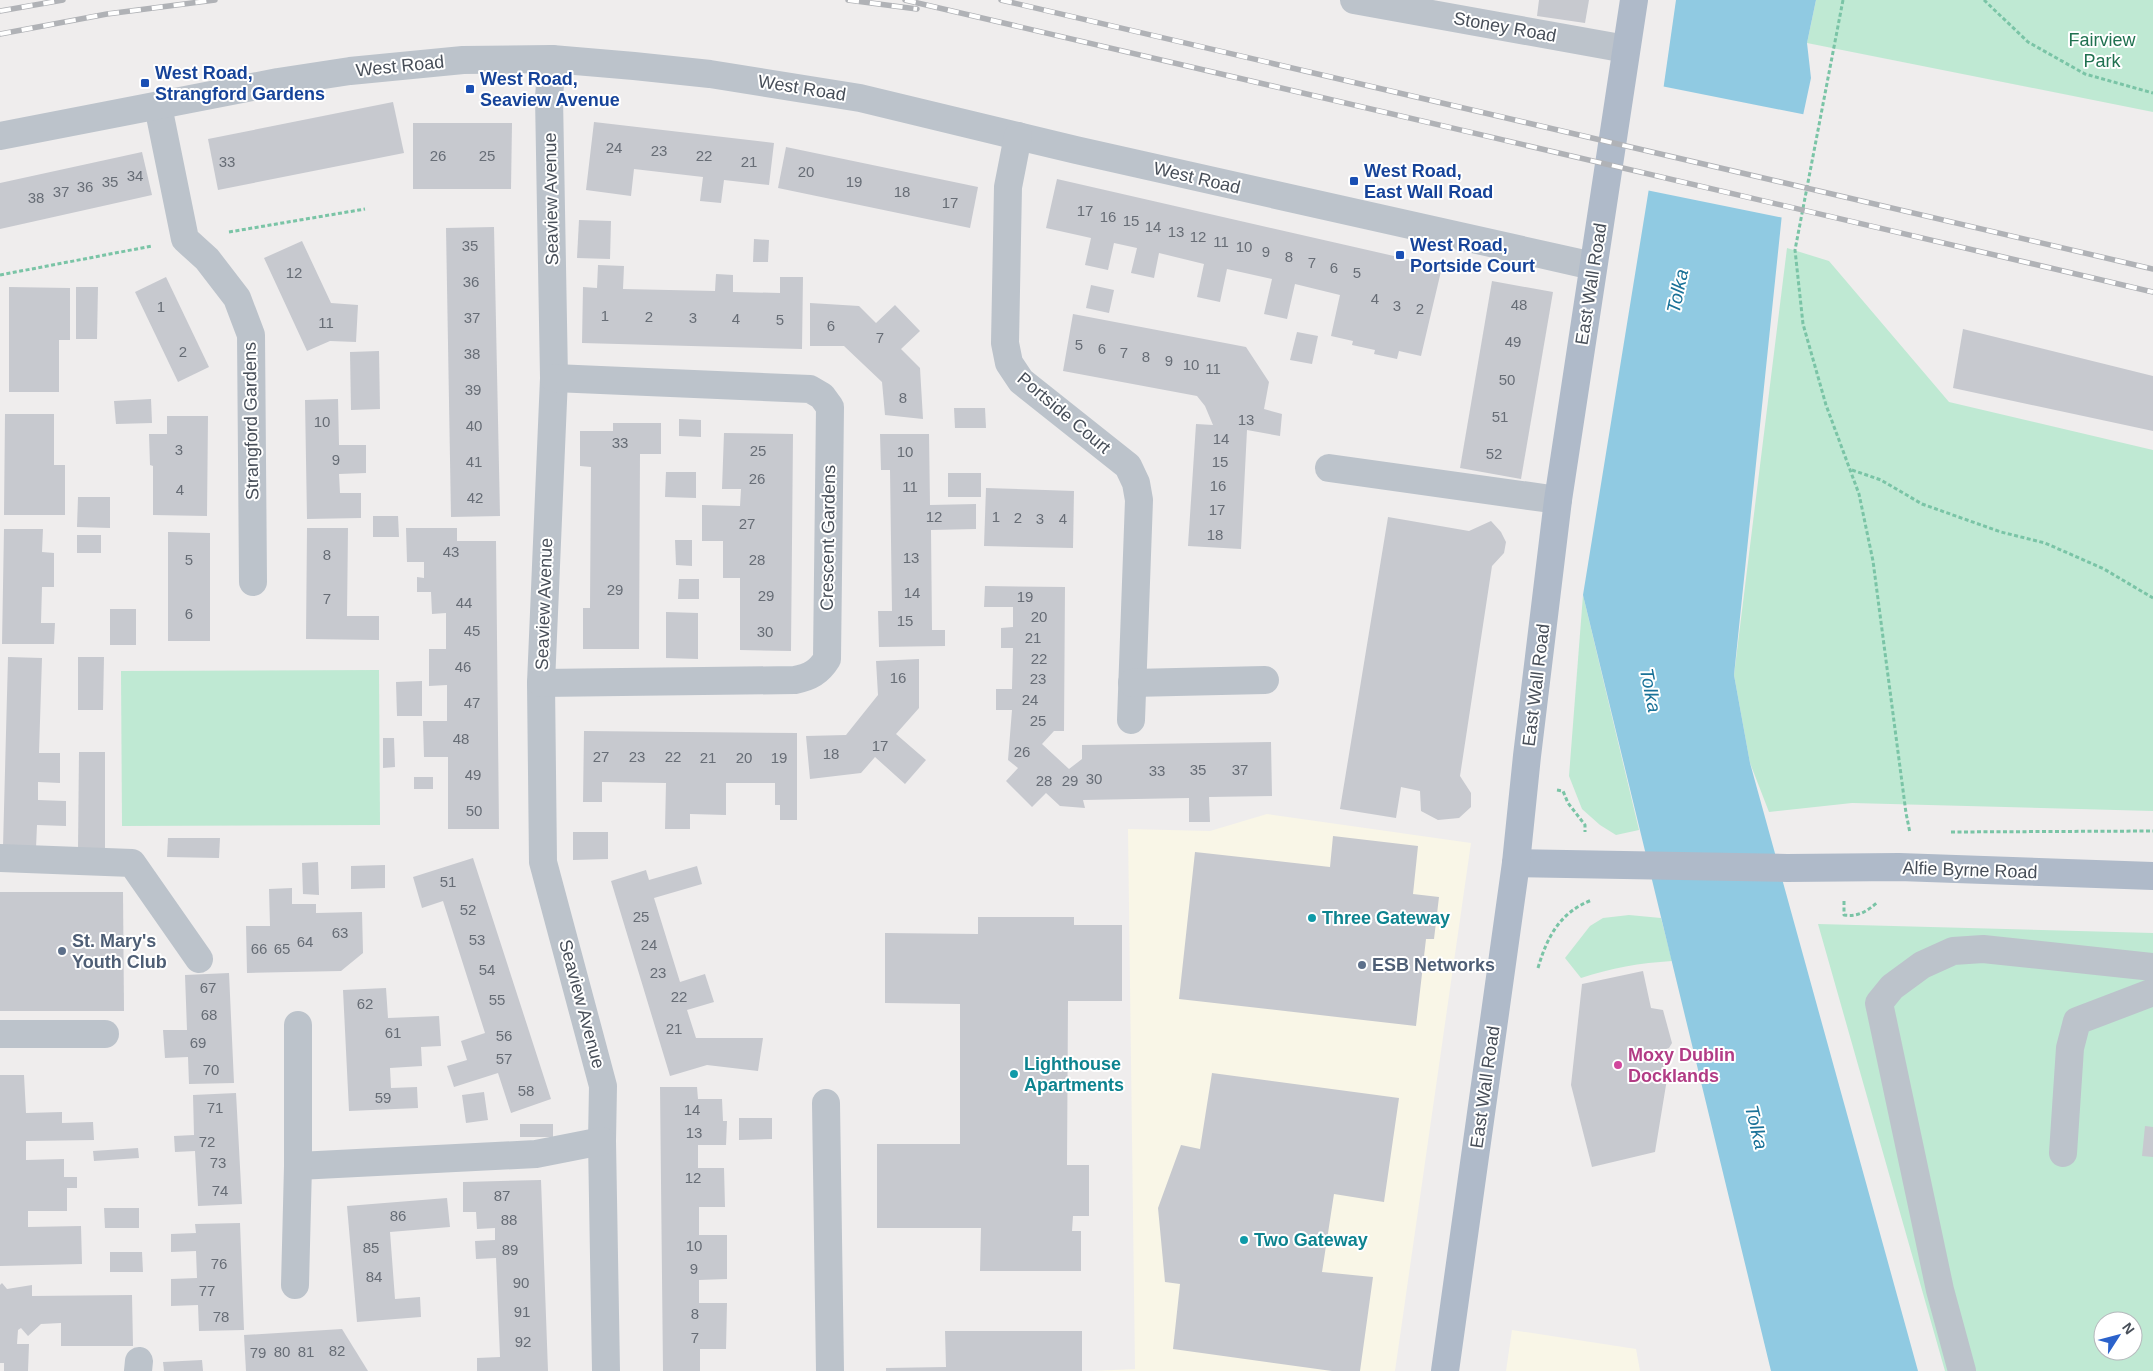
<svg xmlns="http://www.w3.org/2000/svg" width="2153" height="1371" viewBox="0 0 2153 1371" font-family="Arial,sans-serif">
<rect width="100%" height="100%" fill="#efeded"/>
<g fill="#f9f6e7">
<polygon points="1267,814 1471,843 1395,1371 1093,1371 1135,1369 1128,829 1210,831"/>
<polygon points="1512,1330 1636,1349 1640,1371 1506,1371"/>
</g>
<g fill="#bfe9d3" fill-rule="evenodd">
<polygon points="1816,0 2153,0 2153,112 1807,43"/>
<polygon points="1787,248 1829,261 1949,402 2153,450 2153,811 1852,803 1769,812 1750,763 1734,675"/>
<polygon points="1583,595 1639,830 1616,835 1600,825 1582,809 1569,776"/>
<polygon points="379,670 380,825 122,826 121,671"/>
<path d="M 1629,915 L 1661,918 L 1672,961 C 1640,963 1611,968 1581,978 L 1565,958 L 1590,926 L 1603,918 Z"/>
<path d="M 1818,924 L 2153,933 L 2153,1371 L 1945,1371 ZM 2103,1321 L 2133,1321 L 2133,1351 L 2103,1351 Z"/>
</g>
<polygon fill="#90cae2" points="1676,0 1816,0 1807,43 1811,78 1782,214 1734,675 1750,763 1918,1371 1771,1371 1583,595 1650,182"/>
<polygon fill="#efeded" points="1661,86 1807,115 1784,218 1646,190"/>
<g fill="#c7c9cf">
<polygon points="1539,0 1589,0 1585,23 1537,16"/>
<polygon points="393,102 404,153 218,190 208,139"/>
<polygon points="594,122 774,143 769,185 724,180 721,203 700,201 703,177 634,169 631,196 586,190"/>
<polygon points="413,123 512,123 511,189 413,189"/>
<polygon points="786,147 978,187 970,228 778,188"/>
<polygon points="142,152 152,195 0,229 0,183"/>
<polygon points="1057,179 1442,267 1421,356 1399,351 1397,359 1374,354 1375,350 1352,345 1353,341 1331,336 1340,295 1295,284 1287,319 1264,314 1272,279 1227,269 1220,302 1197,297 1204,264 1159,253 1154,278 1131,273 1137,248 1114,243 1108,270 1085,265 1091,238 1046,228"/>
<polygon points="579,220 611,221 610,259 577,258"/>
<polygon points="494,227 500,516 451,517 446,228"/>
<polygon points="754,239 769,240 768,262 753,262"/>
<polygon points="302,241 331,303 358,305 356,342 330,341 307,351 264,258"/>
<polygon points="598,265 624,266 623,289 715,291 716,274 733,275 733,292 780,293 780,277 803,277 802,349 582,343 583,287 597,288"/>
<polygon points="166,277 209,367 178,382 135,292"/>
<polygon points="1492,281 1553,292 1521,479 1460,468"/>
<polygon points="1091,285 1114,290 1109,313 1086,308"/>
<polygon points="9,287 70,288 70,340 59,340 59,392 9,392"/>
<polygon points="76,287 98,287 97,339 76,339"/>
<polygon points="810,303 859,306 876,323 895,305 920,331 901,349 920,368 923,419 885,415 882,382 844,346 810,346"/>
<polygon points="1073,314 1246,347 1269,382 1264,409 1282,414 1280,436 1247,430 1241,549 1188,546 1196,424 1213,425 1205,406 1197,396 1063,371"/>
<polygon points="1963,329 2153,376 2153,431 1953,388"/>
<polygon points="1297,332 1318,336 1312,364 1290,360"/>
<polygon points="379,351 380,409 351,410 350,352"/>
<polygon points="151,399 152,423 116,424 114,401"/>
<polygon points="338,399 339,445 366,445 366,473 339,474 340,493 361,493 361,518 307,519 305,400"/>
<polygon points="954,408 985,408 986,428 955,428"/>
<polygon points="5,414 54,414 54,465 65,465 65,515 4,515"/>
<polygon points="167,416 208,416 207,516 153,515 153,466 150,465 149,434 167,434"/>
<polygon points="679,419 701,420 701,437 679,436"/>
<polygon points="613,423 661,423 661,454 640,454 639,649 583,649 583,608 590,608 591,467 580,466 580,431 613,431"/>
<polygon points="724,433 793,434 791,651 740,650 740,578 723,578 723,541 702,541 702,505 740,506 741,489 722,489"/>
<polygon points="880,434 929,434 930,505 976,504 976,529 931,530 932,630 945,630 945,646 879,647 878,611 892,611 890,470 881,470"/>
<polygon points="666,472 696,472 696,498 665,497"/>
<rect x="948" y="473" width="33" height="24"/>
<polygon points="986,488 1074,491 1073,548 984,546"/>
<polygon points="78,497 110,497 110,528 77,527"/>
<polygon points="373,516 398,516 399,537 373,537"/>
<polygon points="1388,517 1469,531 1491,521 1501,532 1506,542 1504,553 1492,566 1460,776 1471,793 1471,807 1459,818 1438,820 1421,811 1420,791 1401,787 1396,818 1340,809"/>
<polygon points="307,528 348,528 347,616 379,616 379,640 306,639"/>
<polygon points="406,528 457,528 457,541 496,541 499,829 448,829 448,757 424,757 423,721 447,721 447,685 429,686 429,649 446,649 446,613 432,614 431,592 417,592 417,577 424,578 424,562 407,562"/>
<polygon points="4,529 43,529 42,552 54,553 54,587 42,587 41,623 55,623 54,644 2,644"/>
<polygon points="168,532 210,533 210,641 168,641"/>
<rect x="77" y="535" width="24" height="18"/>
<polygon points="675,540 692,540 692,566 676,565"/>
<polygon points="679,579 699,579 699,599 678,599"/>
<polygon points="985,586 1065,587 1064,731 1054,731 1042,744 1069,769 1082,759 1082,745 1271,742 1272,796 1209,797 1210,822 1189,822 1189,798 1083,800 1085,808 1060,806 1046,793 1032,807 1006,781 1018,768 1008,760 1012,710 996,710 996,689 1012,689 1013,648 1001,648 1001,628 1013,627 1013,607 984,607"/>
<rect x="110" y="609" width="26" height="36"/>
<polygon points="666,612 698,613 698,659 666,658"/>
<polygon points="8,657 42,658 39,753 60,753 60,783 38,782 38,800 66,801 66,826 37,825 36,848 3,847"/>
<polygon points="78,657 104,657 103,710 78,710"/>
<polygon points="919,659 919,708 896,734 926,760 905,784 875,757 861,773 810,779 806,736 846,735 878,695 876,661"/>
<polygon points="422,681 422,716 397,716 396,682"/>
<polygon points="584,731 797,733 797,820 780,820 780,805 775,805 775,783 726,783 726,815 690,814 690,829 665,829 666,783 602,782 602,802 583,802"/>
<polygon points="383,738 394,738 395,767 383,768"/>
<polygon points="79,752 105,752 105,851 78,851"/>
<rect x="414" y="777" width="19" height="12"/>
<polygon points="573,832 608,832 608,859 573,860"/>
<polygon points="1333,836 1418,846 1413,894 1439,897 1434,939 1426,939 1416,1026 1179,999 1195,852 1330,867"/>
<polygon points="168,838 220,838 219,858 167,857"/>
<polygon points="473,858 551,1099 511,1113 498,1073 454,1087 447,1066 467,1060 461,1041 485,1033 443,901 422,908 413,877"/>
<polygon points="318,862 319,895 303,894 302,863"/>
<polygon points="385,865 385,888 351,889 351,866"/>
<polygon points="697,866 702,884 654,898 680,982 705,974 714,1002 687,1010 696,1038 763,1038 758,1071 707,1065 670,1076 611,881 646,870 649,880"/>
<polygon points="292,888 292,904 316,904 316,913 362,912 363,953 341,971 247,973 246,926 270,926 269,889"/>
<polygon points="0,892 123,892 124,1011 0,1011"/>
<polygon points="978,917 1074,917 1074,925 1122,925 1122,1001 1068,1001 1067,1165 1089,1165 1089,1216 1073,1216 1072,1231 1081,1231 1081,1271 980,1271 981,1228 877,1228 877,1144 960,1144 960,1004 885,1003 885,933 978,934"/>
<polygon points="1643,971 1651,1008 1663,1010 1672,1043 1669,1048 1661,1051 1667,1079 1655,1152 1592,1167 1571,1085 1582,984"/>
<polygon points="229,973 234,1083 189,1084 188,1057 165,1058 163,1030 187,1030 185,975"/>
<polygon points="386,988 388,1018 439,1016 441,1046 421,1047 422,1066 390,1068 391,1088 417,1087 418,1108 349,1111 343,990"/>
<polygon points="1212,1073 1399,1098 1384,1202 1334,1194 1322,1272 1373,1277 1360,1371 1332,1371 1173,1349 1180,1284 1165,1282 1158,1208 1181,1145 1200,1149"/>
<polygon points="0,1075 24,1075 26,1113 62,1112 62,1123 93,1122 94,1140 26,1141 26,1160 64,1159 64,1177 77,1177 77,1188 67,1188 67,1211 28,1211 28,1227 81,1226 82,1264 0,1266"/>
<polygon points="660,1087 697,1087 698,1099 722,1099 723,1121 727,1121 726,1145 698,1145 698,1168 724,1168 725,1207 699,1207 699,1235 727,1235 727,1279 699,1280 699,1303 727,1303 726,1349 700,1349 700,1371 663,1371"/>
<polygon points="484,1092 488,1120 466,1123 462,1095"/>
<polygon points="236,1093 242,1204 198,1206 195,1151 175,1152 174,1136 194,1135 193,1095"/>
<polygon points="739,1118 772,1118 772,1139 739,1140"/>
<rect x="520" y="1124" width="33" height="13"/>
<polygon points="2145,1126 2153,1127 2153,1157 2142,1156"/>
<polygon points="138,1148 139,1158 94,1161 93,1151"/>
<polygon points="541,1180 548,1371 477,1371 477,1358 500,1357 496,1258 476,1259 475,1241 495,1240 495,1228 477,1229 476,1212 463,1212 463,1182"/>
<polygon points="447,1198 450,1227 390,1232 395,1299 420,1297 421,1317 357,1322 347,1206"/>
<polygon points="104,1208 139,1208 139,1228 105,1228"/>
<polygon points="240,1223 244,1330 199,1331 198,1305 171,1306 171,1279 197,1278 196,1251 171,1252 171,1234 196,1233 195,1224"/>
<polygon points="110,1252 142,1252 143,1272 110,1272"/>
<polygon points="2,1283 7,1289 32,1285 32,1296 132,1295 133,1346 61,1346 61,1323 41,1324 28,1336 21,1328 18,1330 17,1344 29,1344 28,1371 4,1371 4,1363 0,1363 0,1285"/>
<polygon points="342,1329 368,1371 246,1371 244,1335"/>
<polygon points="945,1331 1082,1331 1082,1371 886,1371 886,1368 946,1367"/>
<polygon points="202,1360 203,1371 164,1371 163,1362"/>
</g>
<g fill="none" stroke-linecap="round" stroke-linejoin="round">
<g stroke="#7ac4a6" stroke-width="3" stroke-dasharray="4 2.5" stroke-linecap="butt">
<polyline points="1843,0 1795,250 1803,324 1826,405 1859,494 1873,561 1906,813 1910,833"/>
<polyline points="1984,0 2028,42 2085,74 2153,93"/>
<polyline points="229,232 365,209"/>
<polyline points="0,275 152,246"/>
<polyline points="1852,470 1881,480 1922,504 2001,532 2045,543 2104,569 2153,598"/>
<polyline points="1557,790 1563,791 1568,803 1585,825 1585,832"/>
<polyline points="1951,832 2153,831"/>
<path d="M 1844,901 L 1844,915 C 1859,917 1867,911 1878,902"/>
<path d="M 1538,968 C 1547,937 1560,912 1592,900"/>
</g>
<g stroke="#bcc3cb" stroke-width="28">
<polyline points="1354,0 1626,49"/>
<polyline points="552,59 549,97 554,378 541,683 543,862 603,1086 602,1141 606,1371"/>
<polyline points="158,106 185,239 207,259 237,298 251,335 253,582"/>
<polyline points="0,136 278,82 350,71 463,60 552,59 634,66 710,74 860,98 1076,150 1593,266"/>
<polyline points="1018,136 1008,187 1005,343 1009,363 1021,381 1128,466 1136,483 1139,500 1131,720"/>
<polyline points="1329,468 1558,500"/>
<path d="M 541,683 L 795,680 C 810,677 819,672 827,659 L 830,407 L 822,396 L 810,389 L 554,378"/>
<polyline points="1132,683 1265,680"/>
<polyline points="0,858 132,863 199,959"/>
<polyline points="0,1034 105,1034"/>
<polyline points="826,1103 830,1371"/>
<polyline points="2063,1153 2070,1048 2077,1021 2153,992"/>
<polyline points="298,1166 536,1154 602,1141"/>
<polyline points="295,1285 298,1166 298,1025"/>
<polyline points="138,1371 139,1361"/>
<polyline points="1962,1371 1940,1290 1879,1003 1892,987 1922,965 1953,951 1983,949 2153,967"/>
</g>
<g stroke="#afbac9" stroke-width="28">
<polyline points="1516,863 1787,868 1899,867 2153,876"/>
<polyline points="1445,1371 1516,863 1527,756 1558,500 1634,0"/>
</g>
<g stroke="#b0b2b6" stroke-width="5.5">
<g id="rail">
<polyline points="848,0 917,9"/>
<polyline points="905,0 2153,292"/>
<polyline points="1001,0 2153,269"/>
<polyline points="0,11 63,0"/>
<polyline points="0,34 107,14 215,0"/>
</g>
</g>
<use href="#rail" stroke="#fff" stroke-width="4" stroke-dasharray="11" stroke-linecap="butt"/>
</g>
<g fill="#1a4fb4" stroke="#fff" stroke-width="2">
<rect x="140" y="78" width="10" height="10" rx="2.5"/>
<rect x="465" y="84" width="10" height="10" rx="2.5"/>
<rect x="1349" y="176" width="10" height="10" rx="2.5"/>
<rect x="1395" y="250" width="10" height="10" rx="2.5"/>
</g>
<g fill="#0f9aa8" stroke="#fff" stroke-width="2">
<circle cx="1312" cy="918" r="5"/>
<circle cx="1014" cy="1074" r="5"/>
<circle cx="1244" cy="1240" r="5"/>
</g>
<g fill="#5c6f8a" stroke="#fff" stroke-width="2">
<circle cx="62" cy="951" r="5"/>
<circle cx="1362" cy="965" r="5"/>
</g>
<circle fill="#d1479c" stroke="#fff" stroke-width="2" cx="1618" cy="1065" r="5"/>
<g text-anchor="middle" stroke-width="4" stroke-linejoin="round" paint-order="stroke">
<g font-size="15" fill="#676d76">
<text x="614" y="153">24</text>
<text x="659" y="156">23</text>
<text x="438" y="161">26</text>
<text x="487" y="161">25</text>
<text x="704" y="161">22</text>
<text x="227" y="167">33</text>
<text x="749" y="167">21</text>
<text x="806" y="177">20</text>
<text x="135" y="181">34</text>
<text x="110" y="187">35</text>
<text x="854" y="187">19</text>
<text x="85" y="192">36</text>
<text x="61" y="197">37</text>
<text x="902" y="197">18</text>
<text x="36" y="203">38</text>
<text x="950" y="208">17</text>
<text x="1085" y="216">17</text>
<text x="1108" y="222">16</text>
<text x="1131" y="226">15</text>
<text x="1153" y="232">14</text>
<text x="1176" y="237">13</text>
<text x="1198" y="242">12</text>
<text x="1221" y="247">11</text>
<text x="470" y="251">35</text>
<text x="1244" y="252">10</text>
<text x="1266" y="257">9</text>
<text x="1289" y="262">8</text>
<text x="1312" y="268">7</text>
<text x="1334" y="273">6</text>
<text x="294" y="278">12</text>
<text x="1357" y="278">5</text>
<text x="471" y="287">36</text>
<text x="1375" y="304">4</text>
<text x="1519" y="310">48</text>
<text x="1397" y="311">3</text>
<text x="161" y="312">1</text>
<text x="1420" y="314">2</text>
<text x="605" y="321">1</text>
<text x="649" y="322">2</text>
<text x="472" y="323">37</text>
<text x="693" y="323">3</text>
<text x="736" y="324">4</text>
<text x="780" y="325">5</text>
<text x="326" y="328">11</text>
<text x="831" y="331">6</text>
<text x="880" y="343">7</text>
<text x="1513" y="347">49</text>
<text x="1079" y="350">5</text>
<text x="1102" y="354">6</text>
<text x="183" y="357">2</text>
<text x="1124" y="358">7</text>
<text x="472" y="359">38</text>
<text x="1146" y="362">8</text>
<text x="1169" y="366">9</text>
<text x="1191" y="370">10</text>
<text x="1213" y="374">11</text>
<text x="1507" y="385">50</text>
<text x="473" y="395">39</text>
<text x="903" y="403">8</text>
<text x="1500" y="422">51</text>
<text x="1246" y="425">13</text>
<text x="322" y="427">10</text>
<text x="474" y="431">40</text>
<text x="1221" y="444">14</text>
<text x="620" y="448">33</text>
<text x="179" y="455">3</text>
<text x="758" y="456">25</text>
<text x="905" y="457">10</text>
<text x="1494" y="459">52</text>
<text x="336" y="465">9</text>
<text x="474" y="467">41</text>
<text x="1220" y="467">15</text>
<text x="757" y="484">26</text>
<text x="1218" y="491">16</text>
<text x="910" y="492">11</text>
<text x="180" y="495">4</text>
<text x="475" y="503">42</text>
<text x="1217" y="515">17</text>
<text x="934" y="522">12</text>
<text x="996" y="522">1</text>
<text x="1018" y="523">2</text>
<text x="1040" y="524">3</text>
<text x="1063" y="524">4</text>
<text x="747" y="529">27</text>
<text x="1215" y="540">18</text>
<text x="451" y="557">43</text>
<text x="327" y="560">8</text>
<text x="911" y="563">13</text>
<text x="189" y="565">5</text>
<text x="757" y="565">28</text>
<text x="615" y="595">29</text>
<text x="912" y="598">14</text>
<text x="766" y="601">29</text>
<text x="1025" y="602">19</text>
<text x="327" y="604">7</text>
<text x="464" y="608">44</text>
<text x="189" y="619">6</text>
<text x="1039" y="622">20</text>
<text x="905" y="626">15</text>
<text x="472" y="636">45</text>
<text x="765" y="637">30</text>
<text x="1033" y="643">21</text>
<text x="1039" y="664">22</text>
<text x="463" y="672">46</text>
<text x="898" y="683">16</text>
<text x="1038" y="684">23</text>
<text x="1030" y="705">24</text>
<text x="472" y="708">47</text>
<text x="1038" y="726">25</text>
<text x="461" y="744">48</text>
<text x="880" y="751">17</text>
<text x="1022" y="757">26</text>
<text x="831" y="759">18</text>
<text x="601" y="762">27</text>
<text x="637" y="762">23</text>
<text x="673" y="762">22</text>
<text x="708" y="763">21</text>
<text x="744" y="763">20</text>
<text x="779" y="763">19</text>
<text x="1198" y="775">35</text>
<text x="1240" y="775">37</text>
<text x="1157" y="776">33</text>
<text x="473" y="780">49</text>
<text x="1094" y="784">30</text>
<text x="1044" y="786">28</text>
<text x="1070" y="786">29</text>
<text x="474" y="816">50</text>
<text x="448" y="887">51</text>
<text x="468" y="915">52</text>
<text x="641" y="922">25</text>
<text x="340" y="938">63</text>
<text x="477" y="945">53</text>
<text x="305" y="947">64</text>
<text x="649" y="950">24</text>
<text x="259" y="954">66</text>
<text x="282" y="954">65</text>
<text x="487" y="975">54</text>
<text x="658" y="978">23</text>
<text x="208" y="993">67</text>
<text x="679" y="1002">22</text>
<text x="497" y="1005">55</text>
<text x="365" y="1009">62</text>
<text x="209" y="1020">68</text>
<text x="674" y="1034">21</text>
<text x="393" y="1038">61</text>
<text x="504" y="1041">56</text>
<text x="198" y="1048">69</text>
<text x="504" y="1064">57</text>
<text x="211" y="1075">70</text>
<text x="526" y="1096">58</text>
<text x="383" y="1103">59</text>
<text x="215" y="1113">71</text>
<text x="692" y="1115">14</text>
<text x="694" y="1138">13</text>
<text x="207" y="1147">72</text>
<text x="218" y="1168">73</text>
<text x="693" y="1183">12</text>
<text x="220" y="1196">74</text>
<text x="502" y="1201">87</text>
<text x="398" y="1221">86</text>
<text x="509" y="1225">88</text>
<text x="694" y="1251">10</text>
<text x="371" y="1253">85</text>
<text x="510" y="1255">89</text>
<text x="219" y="1269">76</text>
<text x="694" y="1274">9</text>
<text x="374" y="1282">84</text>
<text x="521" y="1288">90</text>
<text x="207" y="1296">77</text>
<text x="522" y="1317">91</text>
<text x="695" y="1319">8</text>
<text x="221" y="1322">78</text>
<text x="695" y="1343">7</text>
<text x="523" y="1347">92</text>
<text x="337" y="1356">82</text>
<text x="282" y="1357">80</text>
<text x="306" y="1357">81</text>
<text x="258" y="1358">79</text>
</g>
<g font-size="18" fill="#474e58" stroke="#fff">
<text transform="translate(1505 27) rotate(10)" y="6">Stoney Road</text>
<text transform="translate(400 66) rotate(-6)" y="6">West Road</text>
<text transform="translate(802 88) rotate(9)" y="6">West Road</text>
<text transform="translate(1197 178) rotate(13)" y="6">West Road</text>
<text transform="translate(551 199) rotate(-91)" y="6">Seaview Avenue</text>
<text transform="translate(1591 284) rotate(-81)" y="6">East Wall Road</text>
<text transform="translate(1064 413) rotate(40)" y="6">Portside Court</text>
<text transform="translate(251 421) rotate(-91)" y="6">Strangford Gardens</text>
<text transform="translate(828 538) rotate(-89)" y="6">Crescent Gardens</text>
<text transform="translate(544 604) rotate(-88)" y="6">Seaview Avenue</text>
<text transform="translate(1536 685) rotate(-83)" y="6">East Wall Road</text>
<text transform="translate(1970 870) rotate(2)" y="6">Alfie Byrne Road</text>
<text transform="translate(582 1004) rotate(75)" y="6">Seaview Avenue</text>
<text transform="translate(1485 1087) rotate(-82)" y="6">East Wall Road</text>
</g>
<g font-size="18" fill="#207150" stroke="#fff">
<text x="2102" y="46">Fairview<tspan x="2102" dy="21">Park</tspan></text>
</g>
<g font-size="18" font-weight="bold" fill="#164399" stroke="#fff" text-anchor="start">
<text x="155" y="79">West Road,<tspan x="155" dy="21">Strangford Gardens</tspan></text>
<text x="480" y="85">West Road,<tspan x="480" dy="21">Seaview Avenue</tspan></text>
<text x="1364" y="177">West Road,<tspan x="1364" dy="21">East Wall Road</tspan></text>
<text x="1410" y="251">West Road,<tspan x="1410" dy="21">Portside Court</tspan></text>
</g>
<g font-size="18" font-weight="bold" fill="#0d838f" stroke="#fff" text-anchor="start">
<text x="1322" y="924">Three Gateway</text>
<text x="1024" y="1070">Lighthouse<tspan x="1024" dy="21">Apartments</tspan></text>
<text x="1254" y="1246">Two Gateway</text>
</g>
<g font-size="18" font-weight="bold" fill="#4e5e75" stroke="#fff" text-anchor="start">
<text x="72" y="947">St. Mary's<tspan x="72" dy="21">Youth Club</tspan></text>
<text x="1372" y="971">ESB Networks</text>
</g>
<g font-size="18" font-weight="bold" fill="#b23c85" stroke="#fff" text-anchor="start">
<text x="1628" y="1061">Moxy Dublin<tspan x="1628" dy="21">Docklands</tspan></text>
</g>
<g font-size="19" font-style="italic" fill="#1a7298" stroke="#fff">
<text transform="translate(1677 291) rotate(-78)" y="7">Tolka</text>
<text transform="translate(1651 690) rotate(79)" y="7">Tolka</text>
<text transform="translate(1757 1127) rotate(76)" y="7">Tolka</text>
</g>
</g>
<g transform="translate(2118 1336) rotate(54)"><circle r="24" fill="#ffffff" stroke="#b5b8bc"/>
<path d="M0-4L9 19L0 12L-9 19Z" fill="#2b62cb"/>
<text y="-8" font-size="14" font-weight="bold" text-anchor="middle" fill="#474e58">N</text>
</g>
</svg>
